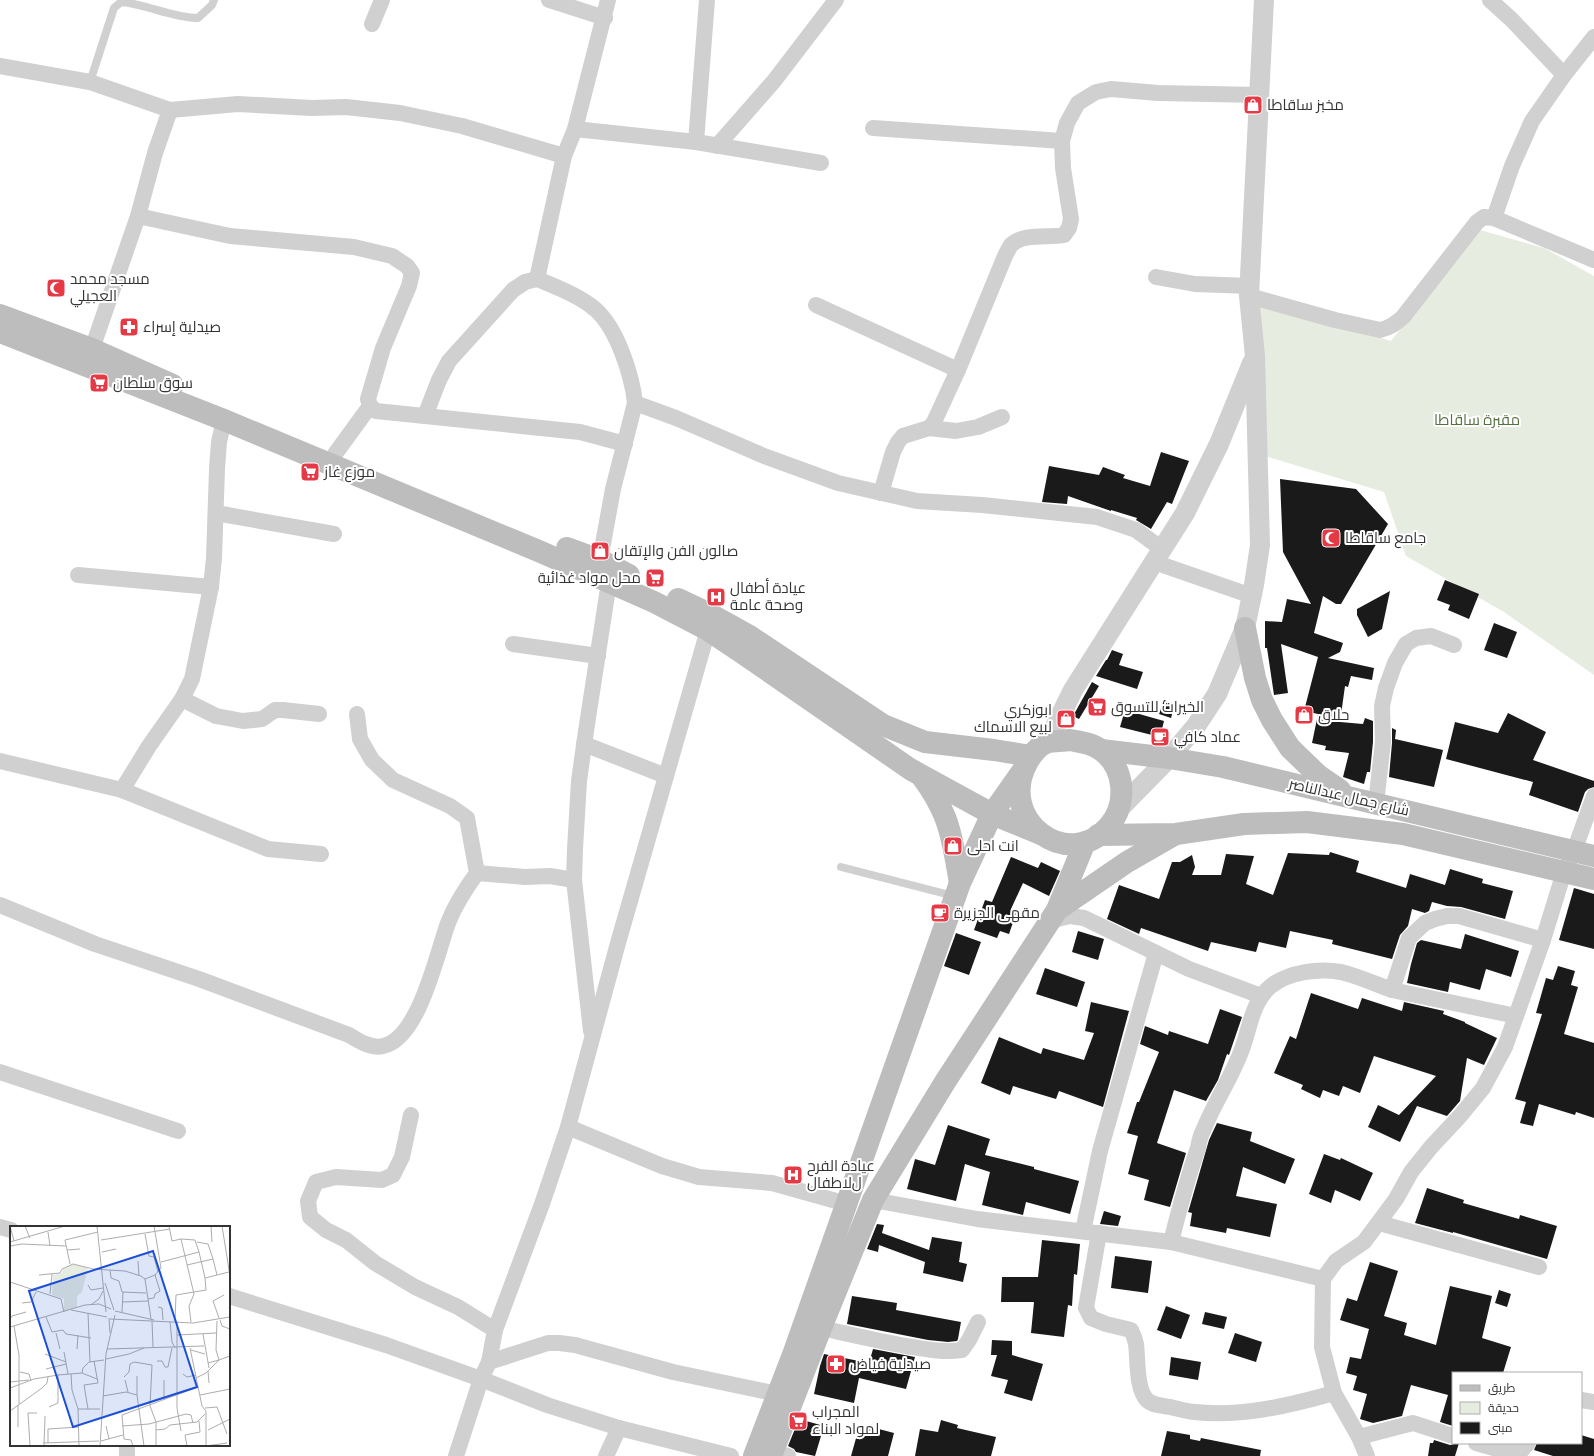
<svg xmlns="http://www.w3.org/2000/svg" width="1594" height="1456" viewBox="0 0 1594 1456" font-family="Signika,Cairo,sans-serif">
<rect width="100%" height="100%" fill="#fff"/>
<polygon fill="#e6ecdf" points="1480,230 1544,248 1594,276 1594,675 1504,612 1406,556 1384,492 1262,455 1258,300 1391,341"/>
<g fill="#1a1a1a">
<polygon points="1161,452 1189,461 1172,504 1167,502 1151,529 1136,520 1137,518 1111,510 1111,511 1068,496 1067,504 1042,502 1049,466 1099,475 1103,467 1125,475 1123,478 1150,486"/>
<polygon points="1280,479 1356,489 1388,524 1341,604 1336,604 1323,596 1314,633 1343,643 1340,652 1328,658 1374,668 1372,680 1351,676 1348,687 1345,686 1340,722 1363,724 1365,718 1373,721 1373,742 1370,772 1367,772 1364,784 1343,777 1349,753 1325,750 1326,746 1312,743 1318,714 1304,711 1318,657 1281,644 1288,693 1274,695 1267,648 1265,648 1265,621 1282,622 1287,599 1311,604 1283,552"/>
<polygon points="1445,580 1479,594 1469,619 1448,610 1450,605 1437,600"/>
<polygon points="1390,591 1382,629 1368,637 1357,615 1357,609"/>
<polygon points="1494,623 1517,632 1507,658 1484,650"/>
<polygon points="1112,650 1123,654 1119,665 1143,672 1137,689 1096,676 1106,660 1107,660"/>
<polygon points="1092,682 1099,686 1079,719 1073,716"/>
<polygon points="1164,700 1175,704 1171,718 1159,714"/>
<polygon points="1125,710 1164,721 1160,737 1120,727"/>
<polygon points="1508,713 1546,732 1533,760 1594,781 1594,787 1588,789 1585,792 1578,812 1529,795 1533,782 1446,759 1455,722 1498,733"/>
<polygon points="1392,728 1396,730 1395,739 1443,750 1434,787 1389,777 1392,743"/>
<polygon points="1330,852 1359,861 1356,872 1406,888 1410,874 1445,885 1450,869 1483,879 1482,883 1513,891 1505,919 1461,907 1447,906 1432,902 1429,911 1425,913 1412,909 1408,926 1400,935 1392,959 1332,944 1333,940 1290,931 1286,948 1259,942 1256,952 1211,942 1208,951 1141,928 1139,934 1107,919 1119,885 1159,899 1172,862 1180,862 1192,855 1195,867 1192,875 1221,875 1226,854 1254,856 1246,884 1273,895 1288,853 1329,855"/>
<polygon points="1011,857 1038,868 1041,862 1060,871 1049,896 1023,883 1011,909 1017,911 1009,934 1000,931 997,938 974,930 985,900 992,902"/>
<polygon points="1574,888 1594,894 1594,949 1559,940"/>
<polygon points="1078,931 1104,939 1098,960 1072,952"/>
<polygon points="956,933 981,942 969,975 944,966"/>
<polygon points="1465,934 1519,951 1511,977 1486,969 1480,990 1450,982 1448,992 1407,983 1411,964 1417,943 1421,940 1461,949"/>
<polygon points="1558,966 1575,971 1571,985 1578,987 1564,1034 1594,1043 1594,1118 1576,1112 1575,1115 1539,1104 1533,1126 1520,1123 1526,1102 1515,1099 1542,1014 1536,1013 1546,978 1553,980"/>
<polygon points="1045,968 1085,982 1077,1007 1036,994"/>
<polygon points="1311,993 1358,1009 1362,998 1402,1011 1404,1002 1444,1011 1443,1014 1465,1022 1465,1023 1497,1038 1484,1065 1467,1058 1460,1101 1447,1116 1417,1106 1400,1142 1368,1127 1378,1105 1399,1115 1436,1076 1374,1056 1360,1093 1343,1086 1339,1096 1323,1090 1320,1098 1301,1089 1303,1085 1274,1073 1290,1036 1296,1039"/>
<polygon points="1091,1002 1129,1011 1103,1107 1059,1091 1056,1099 1013,1086 1010,1095 981,1083 999,1037 1041,1054 1043,1048 1084,1060 1094,1033 1085,1031"/>
<polygon points="1220,1009 1242,1017 1229,1055 1227,1054 1218,1080 1206,1101 1174,1090 1157,1143 1186,1153 1170,1207 1144,1200 1149,1180 1128,1174 1138,1136 1127,1133 1137,1102 1139,1102 1159,1052 1140,1044 1145,1026 1168,1035 1169,1031 1208,1044"/>
<polygon points="1217,1123 1252,1132 1250,1141 1295,1159 1285,1184 1243,1167 1236,1196 1277,1204 1270,1237 1227,1228 1226,1233 1190,1226 1192,1213 1188,1212 1189,1209 1209,1140"/>
<polygon points="948,1125 990,1139 985,1155 1034,1167 1034,1169 1079,1181 1070,1214 1026,1202 1023,1215 982,1205 990,1172 965,1164 956,1201 907,1189 915,1159 935,1165"/>
<polygon points="1324,1154 1340,1160 1341,1158 1373,1173 1360,1201 1335,1190 1331,1203 1309,1194"/>
<polygon points="1427,1188 1464,1200 1463,1203 1519,1219 1520,1215 1557,1226 1547,1259 1453,1232 1453,1233 1415,1223"/>
<polygon points="1104,1211 1121,1216 1118,1226 1100,1224"/>
<polygon points="877,1224 884,1225 882,1233 929,1250 932,1237 962,1242 959,1262 967,1264 963,1282 923,1273 925,1262 879,1245 878,1252 867,1249"/>
<polygon points="1042,1240 1080,1244 1077,1275 1074,1274 1072,1306 1068,1305 1064,1337 1031,1333 1034,1302 1001,1302 1002,1277 1038,1277"/>
<polygon points="1115,1256 1152,1261 1148,1293 1111,1288"/>
<polygon points="1370,1262 1398,1271 1384,1316 1407,1323 1404,1335 1436,1345 1450,1286 1492,1296 1482,1338 1511,1347 1503,1373 1453,1373 1453,1426 1440,1422 1448,1395 1411,1385 1402,1416 1373,1423 1360,1419 1367,1394 1353,1390 1357,1376 1346,1373 1350,1357 1361,1359 1369,1329 1340,1320 1347,1298 1357,1301"/>
<polygon points="1499,1290 1511,1294 1507,1307 1495,1303"/>
<polygon points="852,1296 897,1303 896,1310 961,1322 958,1339 957,1341 948,1342 928,1340 847,1324"/>
<polygon points="1166,1306 1190,1315 1181,1339 1157,1330"/>
<polygon points="1205,1312 1227,1317 1224,1329 1202,1324"/>
<polygon points="1235,1333 1262,1342 1256,1362 1228,1353"/>
<polygon points="992,1340 1012,1341 1012,1355 1043,1364 1032,1401 1004,1393 1008,1380 991,1376 997,1355 991,1355"/>
<polygon points="873,1349 915,1357 906,1389 859,1378 854,1403 814,1394 820,1366 824,1354 869,1363"/>
<polygon points="1171,1357 1201,1362 1198,1380 1169,1375"/>
<polygon points="799,1419 824,1426 815,1456 796,1452 794,1449 788,1446"/>
<polygon points="941,1420 958,1425 957,1428 996,1437 991,1456 915,1456 920,1429 938,1432"/>
<polygon points="860,1424 894,1433 888,1456 851,1456"/>
<polygon points="1167,1431 1190,1435 1190,1439 1200,1441 1201,1438 1261,1450 1260,1456 1161,1456"/>
<polygon points="1581,1435 1594,1439 1594,1456 1553,1456 1534,1450 1537,1443 1581,1443"/>
<polygon points="1434,1440 1450,1445 1459,1443 1455,1456 1428,1456 1430,1443 1433,1443"/>
</g>
<g fill="none" stroke-linecap="round" stroke-linejoin="round">
<g stroke="#d0d0d0" stroke-width="8">
<path d="M 90,82 L 111,17 L 114,8 L 121,2 C 147,4 172,18 198,18 L 212,5 L 214,0"/>
<polyline points="841,867 954,896"/>
</g>
<g stroke="#d0d0d0" stroke-width="16">
<polyline points="549,0 605,18"/>
<polyline points="1490,0 1512,20 1564,75"/>
<polyline points="372,24 382,0"/>
<polyline points="0,66 90,82 170,110 238,104 312,108 346,107 400,113 462,126 564,156"/>
<polyline points="873,128 1062,141"/>
<polyline points="575,129 696,142 821,163"/>
<polyline points="696,142 707,0"/>
<polyline points="717,146 774,81 836,0"/>
<polyline points="138,216 230,236 354,247 392,256 407,266 412,273 409,286 383,348 368,399 370,406 376,411 580,432 625,444"/>
<polyline points="1494,218 1512,166 1532,121 1564,75 1594,37"/>
<polyline points="1156,277 1195,284 1250,286"/>
<polyline points="537,279 564,156 575,129 608,0"/>
<path d="M 1249,296 L 1335,320 L 1380,330 C 1390,328 1396,323 1403,317 L 1477,222 L 1484,217 L 1494,218 L 1594,260"/>
<polyline points="816,305 958,370"/>
<polyline points="92,349 138,216 155,153 170,110"/>
<polyline points="635,403 676,418 764,456 838,483 917,501 982,505 1097,517 1136,530 1162,549"/>
<path d="M 425,416 L 439,380 L 449,361 L 513,290 L 525,282 L 537,279 C 556,287 578,295 595,309 C 617,328 632,375 635,403 L 613,489 L 600,560"/>
<polyline points="929,428 956,431 978,427 1002,417"/>
<polyline points="335,454 370,406"/>
<path d="M 881,493 L 893,452 L 898,442 L 903,436 L 929,428 L 934,422 L 958,370 L 1005,256 C 1007,252 1009,248 1011,245 C 1023,233 1048,238 1064,235 L 1069,228 L 1071,219 L 1063,168 L 1062,141 L 1067,123 L 1078,103 L 1096,92 L 1111,89 L 1158,93 L 1260,95"/>
<polyline points="216,513 334,534"/>
<polyline points="1154,562 1252,596"/>
<polyline points="78,575 211,587"/>
<polyline points="513,644 598,656"/>
<polyline points="182,699 216,716 243,721 262,719 275,710 283,710 319,714"/>
<polyline points="584,744 666,776"/>
<polyline points="0,761 122,790 149,746 182,699 192,679 211,587 214,558 217,469 219,442 224,420"/>
<polyline points="122,790 268,849 321,854"/>
<polyline points="1376,803 1383,742 1382,706 1386,688 1395,663 1406,644 1416,638 1431,636 1454,645"/>
<polyline points="477,873 525,877 550,876 574,880"/>
<path d="M 0,905 L 95,944 L 199,979 L 349,1035 C 359,1041 371,1049 383,1046 C 419,1039 437,953 448,923 C 455,905 466,888 477,873 L 467,818 L 450,806 L 393,780 L 372,760 L 360,739 L 357,714"/>
<polyline points="1049,921 1070,916 1084,918 1189,969 1261,996"/>
<polyline points="1392,990 1516,1016"/>
<polyline points="591,1031 574,880 575,849 579,781 586,731 609,582"/>
<polyline points="0,1072 178,1131"/>
<polyline points="411,1115 402,1157 393,1175 382,1180 336,1177 316,1182 308,1201 310,1217 326,1230 346,1240 375,1263 415,1287 458,1307 495,1330"/>
<polyline points="568,1127 662,1166 699,1177 772,1183 847,1204"/>
<polyline points="873,1200 977,1219 1171,1242 1323,1279 1336,1261 1364,1242 1396,1199 1411,1172 1431,1147 1460,1116 1483,1088 1505,1047 1543,940 1564,872 1574,851 1594,796"/>
<polyline points="1379,1223 1539,1267"/>
<polyline points="0,1227 11,1230"/>
<polyline points="1083,1231 1100,1151 1156,953"/>
<path d="M 1099,1233 L 1086,1308 L 1091,1318 L 1106,1324 L 1131,1330 C 1133,1334 1135,1339 1136,1344 C 1138,1359 1136,1389 1147,1400 C 1152,1405 1162,1406 1170,1407 C 1178,1409 1186,1411 1194,1412 C 1241,1417 1288,1406 1334,1393"/>
<path d="M 1171,1242 C 1179,1210 1187,1179 1198,1148 C 1199,1142 1200,1136 1203,1131 C 1214,1103 1232,1077 1242,1049 C 1250,1028 1252,1001 1271,986 C 1289,972 1318,968 1341,972 C 1358,976 1375,984 1392,990 L 1409,938 L 1425,923 L 1435,919 L 1447,916 L 1459,916 L 1543,940"/>
<polyline points="1323,1279 1322,1347 1334,1393 1359,1437 1367,1456"/>
<polyline points="229,1296 386,1345 481,1379 547,1405 619,1428 731,1456"/>
<path d="M 821,1328 C 849,1334 877,1341 906,1346 C 924,1349 943,1353 962,1350 L 969,1340 L 978,1322"/>
<polyline points="489,1362 548,1343 559,1343 575,1345 673,1372 778,1394"/>
<polyline points="1581,1400 1594,1402"/>
<polyline points="1359,1437 1413,1423 1453,1436"/>
<polyline points="1476,1443 1497,1449 1521,1451 1528,1443"/>
<polyline points="773,1452 788,1456"/>
<polyline points="127,1456 127,1445"/>
<polyline points="456,1456 481,1379 489,1362 495,1330 542,1204 568,1127 618,943 708,630"/>
<polyline points="606,1456 619,1428"/>
</g>
<g stroke="#d0d0d0" stroke-width="20">
<polyline points="1047,743 1073,690 1185,513 1219,444 1252,363"/>
<polyline points="1119,809 1169,758 1196,726 1217,694 1245,628 1254,585 1260,545 1255,356 1249,296 1264,0"/>
</g>
<g stroke="#bdbdbd" stroke-width="22">
<polyline points="0,315 92,349 173,385"/>
<polyline points="0,332 224,420 541,552 654,602 708,630 738,650 910,769 992,814 1041,834"/>
<polyline points="567,548 600,560 629,575"/>
<polyline points="678,599 712,615 748,635 883,725 925,742 994,750 1031,756"/>
<polyline points="1245,628 1255,678 1262,700 1272,720 1290,748 1318,775 1340,790"/>
<path d="M 1070,740 C 1081,742 1092,743 1101,750 C 1125,767 1128,804 1109,826 C 1069,873 996,821 1027,763 C 1031,755 1039,745 1048,742 C 1055,741 1063,741 1070,740 Z"/>
<polyline points="1101,750 1169,758 1223,767 1594,856"/>
<path d="M 922,777 C 931,789 939,802 945,817 C 953,837 956,861 960,883"/>
<polyline points="1098,835 1176,834 1244,824 1307,822 1403,834 1594,879"/>
<polyline points="1057,910 1127,862 1174,835"/>
<polyline points="754,1456 794,1352 960,883 992,814 1023,770"/>
<polyline points="771,1456 821,1328 873,1200 945,1082 1057,910 1085,842"/>
</g>
</g>
<defs>
<g id="shop-square" transform="scale(1)"><rect x="-9" y="-9" width="18" height="18" rx="4" fill="#e63946" stroke="#fff"/><path d="M-5-2.5h2.3a2.7 3.5 0 0 1 5.4 0H5L5.5 6h-11ZM-1.5-2.5h3a1.5 2.3 0 0 0-3 0Z" fill="#fff"/></g>
<g id="mosque-square" transform="scale(1)"><rect x="-9" y="-9" width="18" height="18" rx="4" fill="#e63946" stroke="#fff"/><path d="M3.5-4.9A6 6 0 1 0 3.5 4.9A5 5 0 1 1 3.5-4.9Z" fill="#fff"/></g>
<g id="pharmacy-square" transform="scale(1)"><rect x="-9" y="-9" width="18" height="18" rx="4" fill="#e63946" stroke="#fff"/><path d="M-2-6h4v4h4v4h-4v4h-4v-4h-4v-4h4Z" fill="#fff"/></g>
<g id="supermarket-square" transform="scale(1)"><rect x="-9" y="-9" width="18" height="18" rx="4" fill="#e63946" stroke="#fff"/><path d="M-6-5.5h2.5l.6 2H6L4.5 2H-2.5L-4.4-4H-6ZM-1.5 3.2a1.3 1.3 0 1 0 .1 0ZM3 3.2a1.3 1.3 0 1 0 .1 0Z" fill="#fff"/></g>
<g id="hospital-square" transform="scale(1)"><rect x="-9" y="-9" width="18" height="18" rx="4" fill="#e63946" stroke="#fff"/><path d="M-5-5h3v3.5h4V-5h3V5h-3V1.5h-4V5h-3Z" fill="#fff"/></g>
<g id="cafe-square" transform="scale(1)"><rect x="-9" y="-9" width="18" height="18" rx="4" fill="#e63946" stroke="#fff"/><path d="M-5.5-4.5H6V0H3Q3 3.5 0 3.5H-2.5Q-5.5 3.5-5.5 0ZM3-3.2v2h1.7v-2ZM-6 4.5H4V6H-6Z" fill="#fff"/></g>
</defs>
<g fill-rule="evenodd">
<use href="#shop-square" x="1253" y="105"/>
<use href="#mosque-square" x="56" y="288"/>
<use href="#pharmacy-square" x="129" y="327"/>
<use href="#supermarket-square" x="99" y="383"/>
<use href="#supermarket-square" x="310" y="472"/>
<use href="#mosque-square" x="1331" y="538"/>
<use href="#shop-square" x="600" y="551"/>
<use href="#supermarket-square" x="655" y="578"/>
<use href="#hospital-square" x="716" y="597"/>
<use href="#supermarket-square" x="1097" y="707"/>
<use href="#shop-square" x="1304" y="715"/>
<use href="#shop-square" x="1066" y="719"/>
<use href="#cafe-square" x="1160" y="737"/>
<use href="#shop-square" x="953" y="846"/>
<use href="#cafe-square" x="940" y="913"/>
<use href="#hospital-square" x="793" y="1175"/>
<use href="#pharmacy-square" x="836" y="1364"/>
<use href="#supermarket-square" x="798" y="1421"/>
</g>
<g text-anchor="middle" stroke-width="4" stroke-linejoin="round" paint-order="stroke">
<g font-size="15" fill="#333" stroke="#fff" text-anchor="start">
<text x="1267" y="110">مخبز ساقاطا</text>
<text x="70" y="284">مسجد محمد<tspan x="70" dy="17">العجيلي</tspan></text>
<text x="143" y="332">صيدلية إسراء</text>
<text x="113" y="388">سوق سلطان</text>
<text x="324" y="477">موزع غاز</text>
<text x="1345" y="543">جامع ساقاطا</text>
<text x="614" y="556">صالون الفن والإتقان</text>
<text x="641" y="583" text-anchor="end">محل مواد غذائية</text>
<text x="730" y="593">عيادة أطفال<tspan x="730" dy="17">وصحة عامة</tspan></text>
<text x="1111" y="712">الخيرات للتسوق</text>
<text x="1052" y="715" text-anchor="end">ابوزكري<tspan x="1052" dy="17">لبيع اﻻسماك</tspan></text>
<text x="1318" y="720">حلاق</text>
<text x="1174" y="742">عماد كافي</text>
<text x="967" y="851">انت احلى</text>
<text x="954" y="918">مقهى الجزيرة</text>
<text x="807" y="1171">عيادة الفرح<tspan x="807" dy="17">لﻻطفال</tspan></text>
<text x="850" y="1369">صيدلية فياض</text>
<text x="812" y="1417">المجراب<tspan x="812" dy="17">لمواد البناء</tspan></text>
</g>
<g font-size="15" fill="#56703f" stroke="#fff">
<text x="1477" y="425">مقبرة ساقاطا</text>
</g>
<g font-size="15" fill="#333" stroke="#fff">
<text transform="translate(1349 797) rotate(13)" y="5">شارع جمال عبدالناصر</text>
</g>
</g>
<g transform="translate(10 1226)">
<rect width="220" height="220" fill="#fff"/>
<path d="M 62,38 L 78,42 L 72,66 L 67,70 L 67,81 L 54,86 L 54,73 L 42,69 L 43,49 L 52,47 L 53,43 Z" fill="#e6ecdf"/>
<path fill="none" stroke="#adadad" stroke-width="1" d="M 0,0 L 4,15M 15,0 L 20,12M 87,0 L 96,86M 159,0 L 162,15 L 171,13 L 184,68 L 179,80 L 181,96M 201,0 L 202,16M 212,0 L 220,50M 38,6 L 40,20M 135,8 L 139,30 L 144,31 L 148,46M 171,13 L 185,14 L 189,26M 91,14 L 160,3M 0,16 L 55,0M 187,16 L 198,18 L 203,33M 0,20 L 12,18 L 56,20M 57,24 L 70,23M 92,26 L 106,23M 128,35 L 129,50M 151,36 L 189,26 L 195,52M 60,38 L 55,14 L 88,6M 177,39 L 203,33 L 207,49M 100,44 L 101,52 L 109,55 L 112,66 L 136,67M 29,49 L 50,47 L 52,43 L 63,38 L 83,43 L 115,45 L 131,50 L 135,53 L 141,93M 135,53 L 145,49 L 151,42 L 144,0M 0,56 L 51,73 L 54,86M 95,57 L 104,84M 78,59 L 81,64 L 93,62M 40,68 L 42,48M 138,73 L 144,72 L 145,68 L 150,65 L 145,49M 112,76 L 138,75M 12,77 L 21,76 L 26,66M 82,78 L 89,73 L 93,65M 148,81 L 152,82 L 153,94M 61,84 L 97,91M 105,85 L 144,94M 112,86 L 113,66M 78,87 L 80,136M 36,91 L 42,106 L 53,104 L 56,108 L 81,112M 99,92 L 100,107M 209,92 L 203,75 L 214,69M 0,93 L 2,90 L 16,86M 100,93 L 183,97 L 220,91M 210,94 L 212,100 L 220,103M 142,95 L 143,121M 165,95 L 166,69 L 196,64 L 195,52 L 219,46M 160,96 L 162,116 L 165,122M 167,96 L 167,182 L 171,205M 4,100 L 9,129 L 9,178M 0,101 L 75,79 L 89,78 L 101,83M 46,107 L 50,123M 193,108 L 199,142M 167,109 L 206,107M 180,122 L 192,180 L 196,185 L 196,220M 67,123 L 68,109M 97,123 L 194,120M 181,124 L 195,128M 54,126 L 58,148M 35,128 L 56,136M 96,133 L 119,128 L 134,122M 147,135 L 152,135 L 155,141 L 158,141 L 162,122M 198,137 L 209,134 L 206,124 L 207,95M 36,143 L 56,138M 198,145 L 199,157M 10,146 L 19,148 L 21,155M 72,147 L 73,142 L 79,136 L 94,134M 61,148 L 62,164 L 68,183 L 69,220M 173,148 L 177,151 L 186,149M 127,150 L 127,169M 114,151 L 119,146 L 120,138 L 124,136 L 142,139 L 140,180 L 146,196 L 146,220M 186,152 L 196,147 L 209,134 L 220,130M 115,154 L 118,166M 0,156 L 19,154M 0,162 L 24,153 L 48,149 L 72,147 L 87,153M 190,169 L 220,163M 93,170 L 116,166 L 127,169 L 134,220M 154,174 L 154,154M 8,179 L 8,201M 39,181 L 48,177 L 48,149M 195,182 L 207,181 L 217,208M 68,183 L 90,183M 78,183 L 74,159 L 88,157 L 84,135M 0,185 L 32,162 L 37,157 L 38,151M 96,200 L 99,213M 112,200 L 139,198 L 176,188 L 181,189 L 183,197M 146,204 L 155,203 L 160,199 L 187,196 L 195,188M 198,204 L 220,193M 91,215 L 113,209M 33,217 L 89,215M 38,217 L 38,203 L 69,201M 20,220 L 18,187 L 27,187M 34,220 L 35,190M 90,220 L 96,128 L 105,89M 123,220 L 121,214 L 114,213 L 112,189 L 188,161M 177,220 L 175,209 L 190,206 L 189,195M 196,220 L 217,217"/>
<path fill="#1d4ed8" fill-opacity="0.15" stroke="#1d4ed8" stroke-width="2" d="M 143,25 L 187,161 L 63,201 L 19,65 Z"/>
<rect width="220" height="220" fill="none" stroke="#333" stroke-width="2"/>
</g>
<rect x="1452" y="1372" width="130" height="72" fill="#ffffff" stroke="#adadad"/>
<rect x="1460" y="1385" width="20" height="6" fill="#bdbdbd" stroke="#adadad"/>
<text x="1488" y="1392" font-size="12" fill="#333333">طريق</text>
<rect x="1460" y="1402" width="20" height="12" fill="#e6ecdf" stroke="#adadad"/>
<text x="1488" y="1412" font-size="12" fill="#333333">حديقة</text>
<rect x="1460" y="1422" width="20" height="12" fill="#1a1a1a" stroke="#adadad"/>
<text x="1488" y="1432" font-size="12" fill="#333333">مبنى</text>
</svg>
